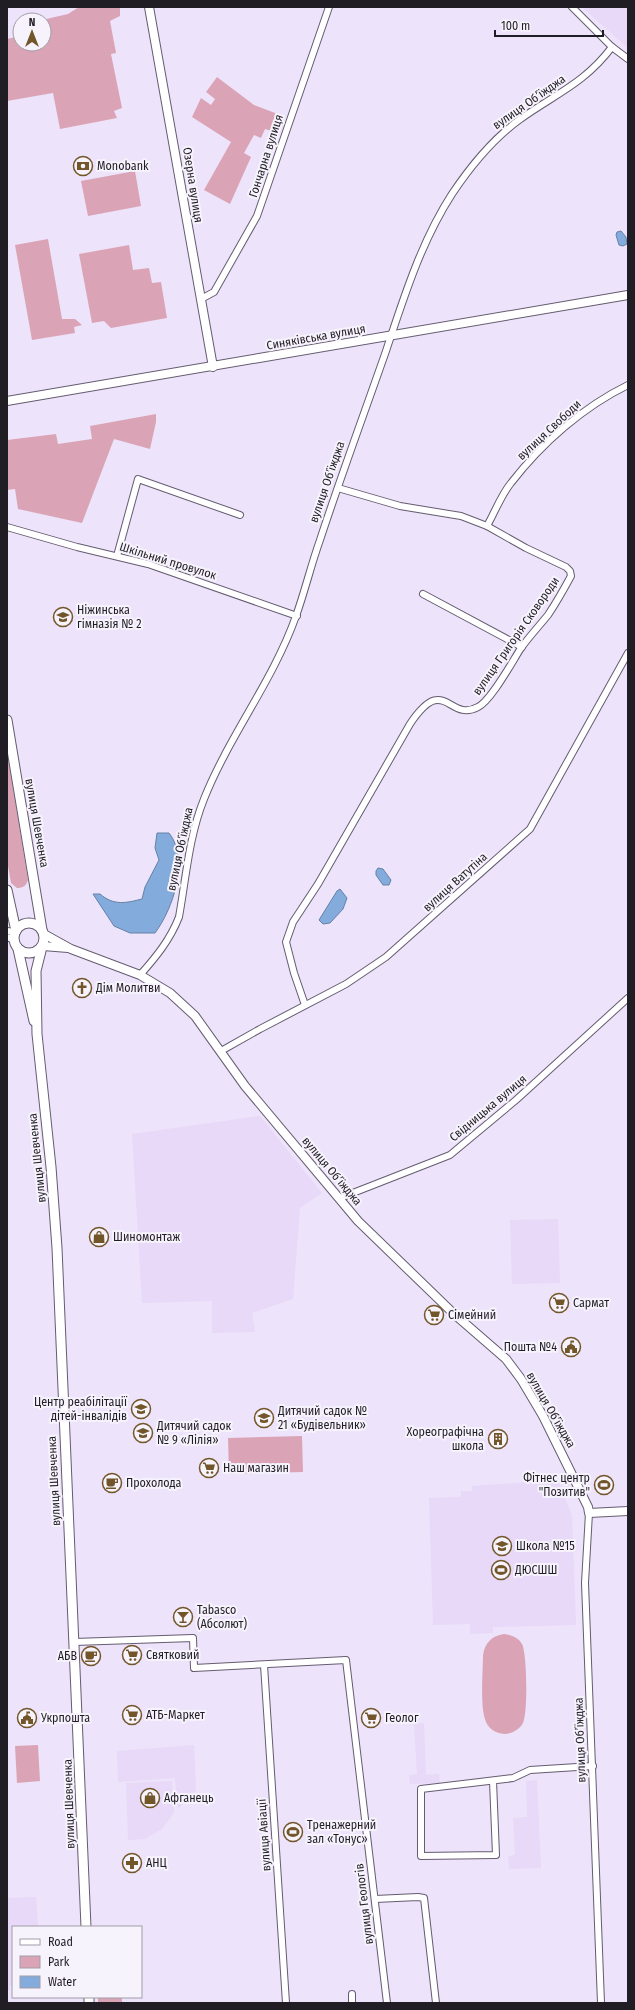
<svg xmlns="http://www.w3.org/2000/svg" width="635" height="2010" viewBox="0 0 635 2010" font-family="'Fira Sans Condensed',sans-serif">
<rect width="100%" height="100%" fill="#ede3fa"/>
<g fill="#e7d9f7">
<polygon points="582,7 628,7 628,48"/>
<polygon points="260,1116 322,1193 300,1208 293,1299 252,1313 255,1332 212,1333 212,1301 142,1303 132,1134"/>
<polygon points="558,1219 560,1283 512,1284 510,1220"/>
<polygon points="558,1480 572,1516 576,1625 493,1627 493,1633 470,1634 470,1624 433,1625 429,1498 461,1497 461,1491 472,1491 472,1486"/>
<polygon points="424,1723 426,1775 439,1774 440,1783 410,1784 409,1775 417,1774 414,1724"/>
<polygon points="194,1745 196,1790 178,1809 175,1778 118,1782 117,1751"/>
<polygon points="537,1780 541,1868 509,1869 508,1856 515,1855 513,1818 527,1817 526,1781"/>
<polygon points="172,1781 174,1813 162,1829 145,1839 128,1840 126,1783"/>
<polygon points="36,1897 38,1927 13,1927 13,1986 10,1986 10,1990 7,1990 7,1898"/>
</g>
<g fill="#dba4b6">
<polygon points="79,7 120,7 120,16 110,21 116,53 111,54 122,108 114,111 117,118 60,129 53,93 7,101 7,39 20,36 20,44 44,44 44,20 42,20 68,14"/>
<polygon points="217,77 254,105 283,116 278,133 265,129 261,138 254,135 244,153 251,157 230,204 204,190 231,142 192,117 201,98 211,105 215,99 206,92"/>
<polygon points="135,171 141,206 88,216 81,181"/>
<polygon points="48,239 62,319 75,319 82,325 74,327 75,333 32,340 15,245"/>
<polygon points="129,245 133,270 149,268 152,283 161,282 167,318 111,328 104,321 92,323 79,254"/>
<polygon points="156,414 156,422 150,449 114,439 82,523 18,509 15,489 7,490 7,440 56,434 58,444 92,439 90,426"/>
<path d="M 7,750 L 28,880 C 26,886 23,888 17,888 L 11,883 L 7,860 Z"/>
<polygon points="302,1436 303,1472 229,1474 228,1438"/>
<path d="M 504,1634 C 511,1635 518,1637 522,1644 C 527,1653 528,1713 523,1723 C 520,1729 513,1733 506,1734 C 496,1734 487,1728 485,1719 C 480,1704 483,1671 483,1655 C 485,1642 492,1636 504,1634 Z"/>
<polygon points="38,1745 40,1781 17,1783 15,1746"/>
<rect x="98" y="1997" width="24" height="6"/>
</g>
<g fill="#83acdd" stroke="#6681a6">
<polygon points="621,231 626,237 627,244 623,246 619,245 616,235 617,232"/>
<path d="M 157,833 L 169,833 C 190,859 173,909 155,933 L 130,933 L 114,926 L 93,894 L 100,894 C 114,906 126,903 142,899 L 145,887 L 159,860 L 155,848 Z"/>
<polygon points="378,868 383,869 391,880 389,885 383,885 376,875 376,871"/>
<polygon points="340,889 347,898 343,909 330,923 323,924 319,920 337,891"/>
</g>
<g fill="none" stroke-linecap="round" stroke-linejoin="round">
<g stroke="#655c70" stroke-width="8">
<g id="street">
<polyline points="572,7 612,47 628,59"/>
<polyline points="201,299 214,292 257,216 329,7"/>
<path d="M 487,526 C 495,512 501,495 511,483 C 542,443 583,407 628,385"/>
<polyline points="7,527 77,547 148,564 297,616"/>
<polyline points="117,556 138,479 240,515"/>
<polyline points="423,594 522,647"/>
<polyline points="7,931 15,932"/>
<polyline points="7,937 14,940"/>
<path d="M 140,975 C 156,957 170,940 179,917 C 186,878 189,836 204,799 C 229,736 273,681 296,616 C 305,591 311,565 320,540 C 341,476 364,414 386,351 C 404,297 421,242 452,194 C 470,167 493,139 519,120 C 555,94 584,84 612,47"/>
<path d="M 305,1005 L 294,973 L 286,942 L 293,922 L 318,884 L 410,724 C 445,672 448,723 478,707 C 491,701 512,662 521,648 C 529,637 539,626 548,615 C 556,603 564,589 571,576 L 570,571 L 566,567 L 526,548 L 487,526 L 461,516 L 400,506 L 338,488"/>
<polyline points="221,1051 260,1029 346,984 386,957 530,829 628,653"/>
<polyline points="340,1198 450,1155 516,1100 628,998"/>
<polyline points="589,1513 585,1583 601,2003"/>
<polyline points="74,1642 193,1638 194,1668 346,1660 387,2003"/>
<polyline points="264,1665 286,2003"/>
<polyline points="493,1781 496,1855 421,1856 421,1789 513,1778 530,1770 593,1766"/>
<polyline points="375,1899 418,1897 424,1898 436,2003"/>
<polyline points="352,1994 352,2003"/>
</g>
</g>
<g stroke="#655c70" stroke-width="10">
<g id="secondary">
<polyline points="149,7 213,367"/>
<polyline points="7,401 628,295"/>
<polyline points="44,934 71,949 140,975 170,993 195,1016 245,1086 358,1221 453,1313 506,1359 521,1379 543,1416 588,1507 589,1513 628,1511"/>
<polyline points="43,946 68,948"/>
</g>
</g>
<g stroke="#655c70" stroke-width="11">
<g id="primary">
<polyline points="7,720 42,930"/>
<polyline points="7,890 16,931"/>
<circle cx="29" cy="938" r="15"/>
<polyline points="42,947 36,971 37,1034 51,1167 57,1248 86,1927"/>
<polyline points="18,949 34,1021"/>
<polyline points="89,1997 89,2003"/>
</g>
</g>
<use href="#street" stroke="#fff" stroke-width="6"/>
<use href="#secondary" stroke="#fff" stroke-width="8"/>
<use href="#primary" stroke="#fff" stroke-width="9"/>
</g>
<defs>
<g id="bank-ring" transform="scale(1)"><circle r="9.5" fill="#f7f3fc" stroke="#725529" stroke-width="1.5"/><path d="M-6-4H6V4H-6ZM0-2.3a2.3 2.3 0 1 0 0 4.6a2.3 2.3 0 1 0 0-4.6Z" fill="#725529"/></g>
<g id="school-ring" transform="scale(1)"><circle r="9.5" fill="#f7f3fc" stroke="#725529" stroke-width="1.5"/><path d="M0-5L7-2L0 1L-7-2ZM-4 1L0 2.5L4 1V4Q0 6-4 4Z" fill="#725529"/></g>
<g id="church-ring" transform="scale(1)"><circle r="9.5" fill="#f7f3fc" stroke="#725529" stroke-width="1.5"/><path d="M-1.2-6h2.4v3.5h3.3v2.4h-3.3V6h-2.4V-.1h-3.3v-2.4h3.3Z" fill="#725529"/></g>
<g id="shop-ring" transform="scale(1)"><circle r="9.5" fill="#f7f3fc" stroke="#725529" stroke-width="1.5"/><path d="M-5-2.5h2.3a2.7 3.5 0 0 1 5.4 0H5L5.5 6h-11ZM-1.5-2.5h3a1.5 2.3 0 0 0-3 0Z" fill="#725529"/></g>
<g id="supermarket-ring" transform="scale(1)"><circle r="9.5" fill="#f7f3fc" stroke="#725529" stroke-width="1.5"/><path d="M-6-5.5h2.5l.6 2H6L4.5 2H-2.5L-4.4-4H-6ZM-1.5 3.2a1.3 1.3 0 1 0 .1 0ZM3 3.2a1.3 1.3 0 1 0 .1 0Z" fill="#725529"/></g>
<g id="civic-ring" transform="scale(1)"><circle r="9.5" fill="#f7f3fc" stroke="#725529" stroke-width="1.5"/><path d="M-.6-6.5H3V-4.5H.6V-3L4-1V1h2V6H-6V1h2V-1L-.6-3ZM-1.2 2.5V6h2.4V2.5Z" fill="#725529"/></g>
<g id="building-ring" transform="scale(1)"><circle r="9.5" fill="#f7f3fc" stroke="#725529" stroke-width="1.5"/><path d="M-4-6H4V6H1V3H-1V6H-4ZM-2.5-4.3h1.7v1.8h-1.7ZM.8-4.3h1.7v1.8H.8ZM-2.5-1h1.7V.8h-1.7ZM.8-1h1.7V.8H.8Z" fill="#725529"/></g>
<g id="cafe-ring" transform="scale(1)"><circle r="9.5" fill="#f7f3fc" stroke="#725529" stroke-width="1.5"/><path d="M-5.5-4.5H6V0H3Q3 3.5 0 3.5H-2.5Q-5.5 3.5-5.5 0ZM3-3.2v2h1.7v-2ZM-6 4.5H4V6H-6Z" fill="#725529"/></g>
<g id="stadium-ring" transform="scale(1)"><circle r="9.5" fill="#f7f3fc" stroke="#725529" stroke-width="1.5"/><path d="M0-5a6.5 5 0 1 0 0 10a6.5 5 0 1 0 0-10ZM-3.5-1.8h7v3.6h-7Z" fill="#725529"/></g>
<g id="bar-ring" transform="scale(1)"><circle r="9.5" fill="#f7f3fc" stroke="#725529" stroke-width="1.5"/><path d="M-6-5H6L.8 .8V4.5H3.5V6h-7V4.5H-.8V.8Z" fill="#725529"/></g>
<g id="pharmacy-ring" transform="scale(1)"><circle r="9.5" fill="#f7f3fc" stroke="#725529" stroke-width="1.5"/><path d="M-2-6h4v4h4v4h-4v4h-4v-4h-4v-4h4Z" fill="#725529"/></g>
</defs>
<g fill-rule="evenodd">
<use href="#bank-ring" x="83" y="166"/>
<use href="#school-ring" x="63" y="617"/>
<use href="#church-ring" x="82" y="988"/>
<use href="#shop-ring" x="99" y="1237"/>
<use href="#supermarket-ring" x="559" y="1303"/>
<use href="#supermarket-ring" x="434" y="1315"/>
<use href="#civic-ring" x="571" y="1347"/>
<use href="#school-ring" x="141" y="1409"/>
<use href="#school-ring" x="264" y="1418"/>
<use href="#school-ring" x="143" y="1433"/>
<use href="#building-ring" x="498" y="1439"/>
<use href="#supermarket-ring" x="209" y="1468"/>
<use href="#cafe-ring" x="112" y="1483"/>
<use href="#stadium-ring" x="604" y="1485"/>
<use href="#school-ring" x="502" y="1546"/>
<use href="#stadium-ring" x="501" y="1570"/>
<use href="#bar-ring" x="183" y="1617"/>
<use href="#supermarket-ring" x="132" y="1655"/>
<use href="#cafe-ring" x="91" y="1656"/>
<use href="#supermarket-ring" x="132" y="1715"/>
<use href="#civic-ring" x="27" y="1718"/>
<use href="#supermarket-ring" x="371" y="1718"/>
<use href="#shop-ring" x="150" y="1798"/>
<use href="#stadium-ring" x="293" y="1832"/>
<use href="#pharmacy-ring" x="132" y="1863"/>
</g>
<g text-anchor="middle" stroke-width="4" stroke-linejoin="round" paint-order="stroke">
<g font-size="12" fill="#211d25" stroke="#f7f3fc">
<text transform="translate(529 102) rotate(-35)" y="4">вулиця Обʼїжджа</text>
<text transform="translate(266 156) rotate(-72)" y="4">Гончарна вулиця</text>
<text transform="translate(193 185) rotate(81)" y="4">Озерна вулиця</text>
<text transform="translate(316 337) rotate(-10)" y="4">Синяківська вулиця</text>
<text transform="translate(549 430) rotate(-43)" y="4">вулиця Свободи</text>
<text transform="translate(327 482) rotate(-71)" y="4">вулиця Обʼїжджа</text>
<text transform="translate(168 561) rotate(17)" y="4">Шкільний провулок</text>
<text transform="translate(516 636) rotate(-55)" y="4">вулиця Григорія Сковороди</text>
<text transform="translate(37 823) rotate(80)" y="4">вулиця Шевченка</text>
<text transform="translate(180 849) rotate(-78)" y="4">вулиця Обʼїжджа</text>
<text transform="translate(455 882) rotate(-42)" y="4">вулиця Ватутіна</text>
<text transform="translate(488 1108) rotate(-40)" y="4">Свідницька вулиця</text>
<text transform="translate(37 1158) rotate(-96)" y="4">вулиця Шевченка</text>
<text transform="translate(332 1171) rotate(50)" y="4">вулиця Обʼїжджа</text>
<text transform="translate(551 1410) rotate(60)" y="4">вулиця Обʼїжджа</text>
<text transform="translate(54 1481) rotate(-93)" y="4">вулиця Шевченка</text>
<text transform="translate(580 1740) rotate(-92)" y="4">вулиця Обʼїжджа</text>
<text transform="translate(69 1804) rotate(-92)" y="4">вулиця Шевченка</text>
<text transform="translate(264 1835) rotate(-94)" y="4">вулиця Авіації</text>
<text transform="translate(364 1904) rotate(-97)" y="4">вулиця Геологів</text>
</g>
<g font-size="12" fill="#211d25" stroke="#f7f3fc" text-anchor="start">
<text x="97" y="170">Monobank</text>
<text x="77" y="614">Ніжинська<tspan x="77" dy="14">гімназія № 2</tspan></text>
<text x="96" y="992">Дім Молитви</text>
<text x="113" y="1241">Шиномонтаж</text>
<text x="573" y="1307">Сармат</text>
<text x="448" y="1319">Сімейний</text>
<text x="557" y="1351" text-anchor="end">Пошта №4</text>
<text x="127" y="1406" text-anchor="end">Центр реабілітації<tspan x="127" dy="14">дітей-інвалідів</tspan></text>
<text x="278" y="1415">Дитячий садок №<tspan x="278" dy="14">21 «Будівельник»</tspan></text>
<text x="157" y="1430">Дитячий садок<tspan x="157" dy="14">№ 9 «Лілія»</tspan></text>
<text x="484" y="1436" text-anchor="end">Хореографічна<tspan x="484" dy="14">школа</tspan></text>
<text x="223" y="1472">Наш магазин</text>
<text x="590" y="1482" text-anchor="end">Фітнес центр<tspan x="590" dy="14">"Позитив"</tspan></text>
<text x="126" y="1487">Прохолода</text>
<text x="516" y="1550">Школа №15</text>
<text x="515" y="1574">ДЮСШШ</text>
<text x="197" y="1614">Tabasco<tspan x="197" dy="14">(Абсолют)</tspan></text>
<text x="146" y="1659">Святковий</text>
<text x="77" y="1660" text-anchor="end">АБВ</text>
<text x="146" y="1719">АТБ-Маркет</text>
<text x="41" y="1722">Укрпошта</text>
<text x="385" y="1722">Геолог</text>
<text x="164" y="1802">Афганець</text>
<text x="307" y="1829">Тренажерний<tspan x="307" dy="14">зал «Тонус»</tspan></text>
<text x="146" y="1867">АНЦ</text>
</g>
</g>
<rect width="635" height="2010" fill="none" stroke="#211d25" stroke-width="16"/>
<rect x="12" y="1926" width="130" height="72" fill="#f7f3fc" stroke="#a19da6"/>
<rect x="20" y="1939" width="20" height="6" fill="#ffffff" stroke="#a19da6"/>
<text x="48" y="1946" font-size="12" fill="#211d25">Road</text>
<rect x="20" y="1956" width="20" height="12" fill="#dba4b6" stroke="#a19da6"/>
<text x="48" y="1966" font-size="12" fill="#211d25">Park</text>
<rect x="20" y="1976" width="20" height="12" fill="#83acdd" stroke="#a19da6"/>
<text x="48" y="1986" font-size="12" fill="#211d25">Water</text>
<g transform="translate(32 32)"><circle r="19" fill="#f7f3fc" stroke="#a19da6"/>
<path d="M0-3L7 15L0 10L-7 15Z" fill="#725529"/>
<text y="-6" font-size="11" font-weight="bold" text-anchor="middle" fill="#211d25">N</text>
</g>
<path d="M495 30v6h108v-6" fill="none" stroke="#211d25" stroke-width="2"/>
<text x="501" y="30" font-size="12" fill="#211d25" stroke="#f7f3fc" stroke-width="3" paint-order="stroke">100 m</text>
</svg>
